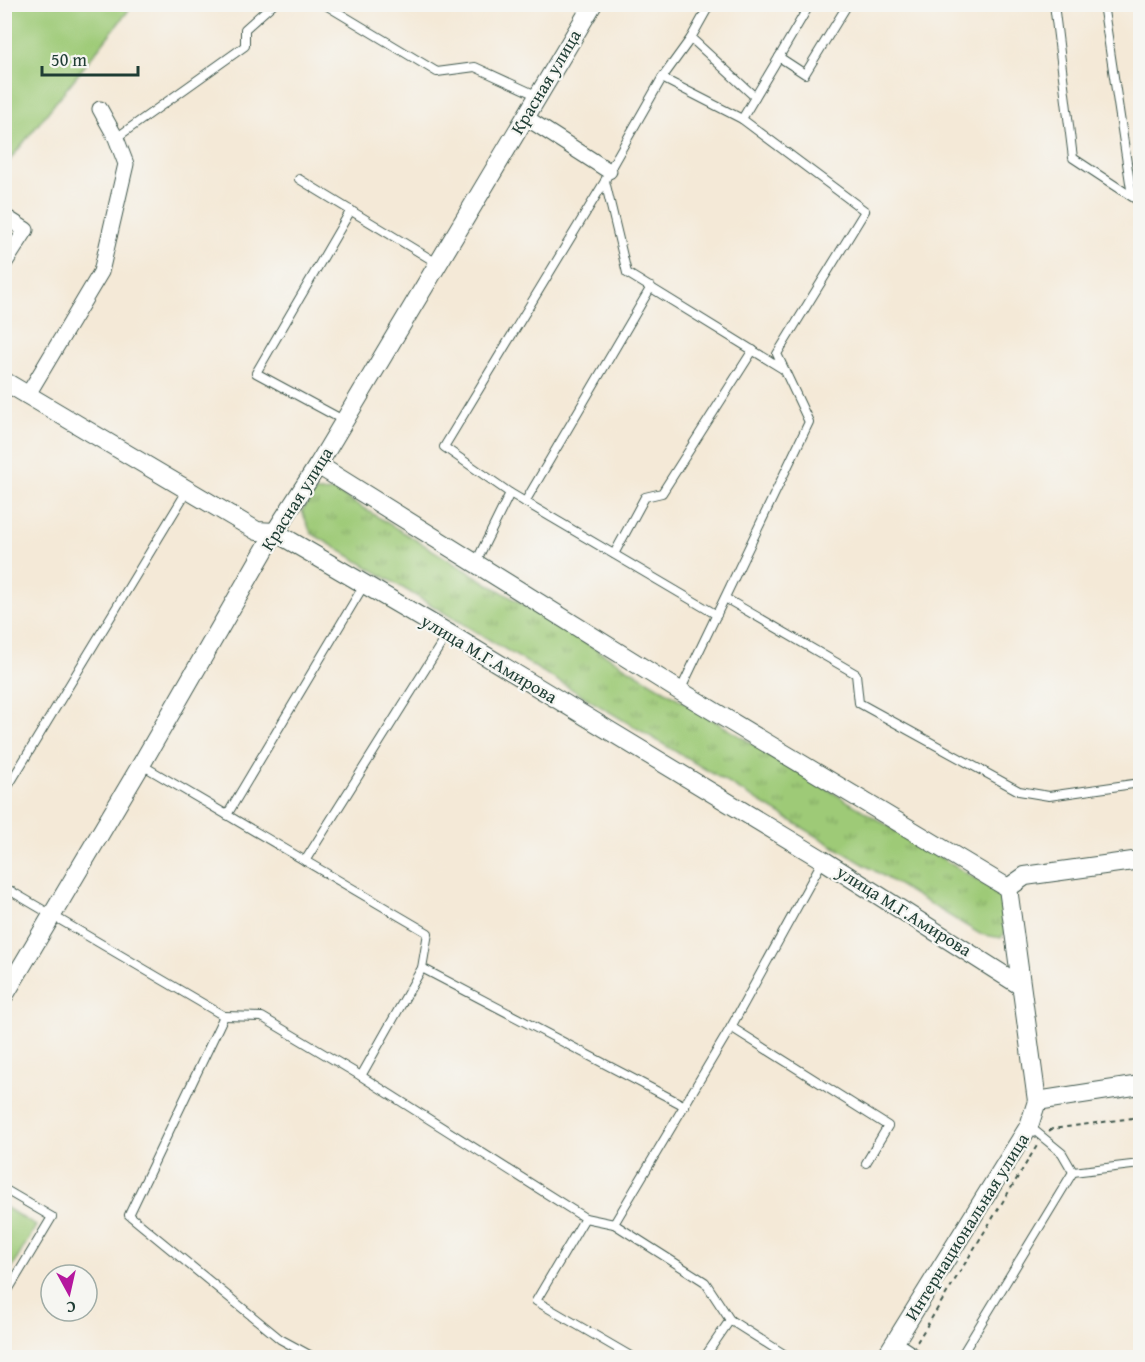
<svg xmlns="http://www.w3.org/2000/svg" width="1145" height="1362" viewBox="0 0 1145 1362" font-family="'Gentium Book Plus',serif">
<defs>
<pattern id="grass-tufts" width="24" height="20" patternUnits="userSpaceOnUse" patternTransform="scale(1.5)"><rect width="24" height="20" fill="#9eca77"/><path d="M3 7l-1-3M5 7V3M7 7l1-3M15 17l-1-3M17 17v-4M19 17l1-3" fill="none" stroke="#80a562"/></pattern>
</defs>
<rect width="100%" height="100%" fill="#f6f6f2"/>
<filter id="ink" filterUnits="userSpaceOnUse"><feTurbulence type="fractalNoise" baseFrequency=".0167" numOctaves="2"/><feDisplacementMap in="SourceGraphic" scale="12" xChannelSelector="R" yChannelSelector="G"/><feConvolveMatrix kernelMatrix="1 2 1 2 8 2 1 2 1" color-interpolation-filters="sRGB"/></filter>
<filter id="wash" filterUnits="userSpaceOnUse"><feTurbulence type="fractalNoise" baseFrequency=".008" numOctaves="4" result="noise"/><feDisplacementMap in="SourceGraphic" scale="24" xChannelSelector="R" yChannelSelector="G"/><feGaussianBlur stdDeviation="1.35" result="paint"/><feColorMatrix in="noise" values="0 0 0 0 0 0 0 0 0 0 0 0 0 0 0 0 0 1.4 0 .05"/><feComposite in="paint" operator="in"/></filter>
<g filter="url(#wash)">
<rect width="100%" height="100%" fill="#f4e9d7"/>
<polygon fill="url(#grass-tufts)" stroke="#5e8456" stroke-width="1.5" points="335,491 1004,896 1013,921 1001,938 980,934 311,533 302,511 315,492"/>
<g fill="#9eca77" stroke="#5e8456" stroke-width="1.5">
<polygon points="5,4 133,5 5,166 4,5"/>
<polygon points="5,1207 36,1226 5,1280"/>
</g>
</g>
<g filter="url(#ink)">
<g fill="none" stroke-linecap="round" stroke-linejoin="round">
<g stroke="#3f574c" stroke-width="10">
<g id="service">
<polyline points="324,4 437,72 475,67 538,96"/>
<polyline points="810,4 779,57 805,74 848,4"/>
<polyline points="1054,4 1073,158 1140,202"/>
<polyline points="1103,4 1132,196"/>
<polyline points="691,38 755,97"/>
<polyline points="662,78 742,119"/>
<polyline points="116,138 245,46 245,29 273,4"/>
<polyline points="299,179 437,263"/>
<polyline points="605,181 627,273 783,369"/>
<polyline points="343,420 256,373 351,210"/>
<polyline points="510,493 444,447 605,181 609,171 662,78 691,38 710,4"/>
<polyline points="525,502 651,287"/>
<polyline points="614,554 645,497 662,493 753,350"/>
<polyline points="476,562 510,493 717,615"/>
<polyline points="725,598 856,674 859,703 1019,791 1049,796 1140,783"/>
<polyline points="680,691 809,422 777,354 865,211 742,119 779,57"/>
<polyline points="142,765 428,933 422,968 361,1076"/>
<polyline points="4,793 187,491"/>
<polyline points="227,815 364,585"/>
<polyline points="305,861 448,633"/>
<polyline points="4,887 224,1016 129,1215 280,1339 315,1358"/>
<polyline points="422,968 685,1106"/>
<polyline points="224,1016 262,1017 361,1076 585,1218 614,1224"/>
<polyline points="731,1027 888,1126 866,1163"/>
<polyline points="1073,1172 1140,1164"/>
<polyline points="4,1189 52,1217 4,1297"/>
<polyline points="585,1218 536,1301 634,1358"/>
<polyline points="897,1341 923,1358"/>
<polyline points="704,1358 730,1320"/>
<polyline points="790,1358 730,1320 705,1282 614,1224 731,1027 823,860"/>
<polyline points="960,1358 1073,1172 1062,1153 1029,1126"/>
</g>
</g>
<g stroke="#3f574c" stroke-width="17">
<g id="minor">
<polyline points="525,117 609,171"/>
<polyline points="4,216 26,230 4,264"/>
<polyline points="27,396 101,272 126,164 116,138 100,109"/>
</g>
</g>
<g stroke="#3f574c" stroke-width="20">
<g id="tertiary">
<polyline points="4,381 257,531 275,532 448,633 823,860 1021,986"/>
<polyline points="318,465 680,691 1008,888"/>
<polyline points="1008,888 1025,876 1140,860"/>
<polyline points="4,996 141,765 275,532 318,465 593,4"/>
<polyline points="1037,1101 1140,1085"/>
<polyline points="885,1358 1029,1126 1037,1101 1008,888"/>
</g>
</g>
<g stroke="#3f574c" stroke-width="2" stroke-dasharray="4.5 4.5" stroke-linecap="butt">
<polyline points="1049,1131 1052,1129 1140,1117"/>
<polyline points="917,1342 1038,1144"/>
</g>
<use href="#service" stroke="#fff" stroke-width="8"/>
<use href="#minor" stroke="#fff" stroke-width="15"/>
<use href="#tertiary" stroke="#fff" stroke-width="18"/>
</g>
</g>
<g text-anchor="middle" stroke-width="4.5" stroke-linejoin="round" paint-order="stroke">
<g font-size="18" fill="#1f3d34" stroke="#f6f6f2">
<text transform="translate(546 82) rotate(-59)" y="6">Красная улица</text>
<text transform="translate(297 499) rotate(-58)" y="6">Красная улица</text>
<text transform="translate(489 659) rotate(31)" y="6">улица М.Г.Амирова</text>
<text transform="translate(904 911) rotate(32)" y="6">улица М.Г.Амирова</text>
<text transform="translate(967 1227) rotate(-58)" y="6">Интернациональная улица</text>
</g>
</g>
<rect width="1145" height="1362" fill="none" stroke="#f6f6f2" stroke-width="24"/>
<g transform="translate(69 1293) rotate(172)"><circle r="28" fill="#f6f6f2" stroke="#a0aca6" stroke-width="1.5"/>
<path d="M0-4.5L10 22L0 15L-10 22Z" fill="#b5179e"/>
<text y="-9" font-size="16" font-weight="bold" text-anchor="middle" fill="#1f3d34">С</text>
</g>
<path d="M42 66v9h96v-9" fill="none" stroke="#1f3d34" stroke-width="3"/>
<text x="51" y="66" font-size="18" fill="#1f3d34" stroke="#f6f6f2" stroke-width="4.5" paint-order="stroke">50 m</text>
</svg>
